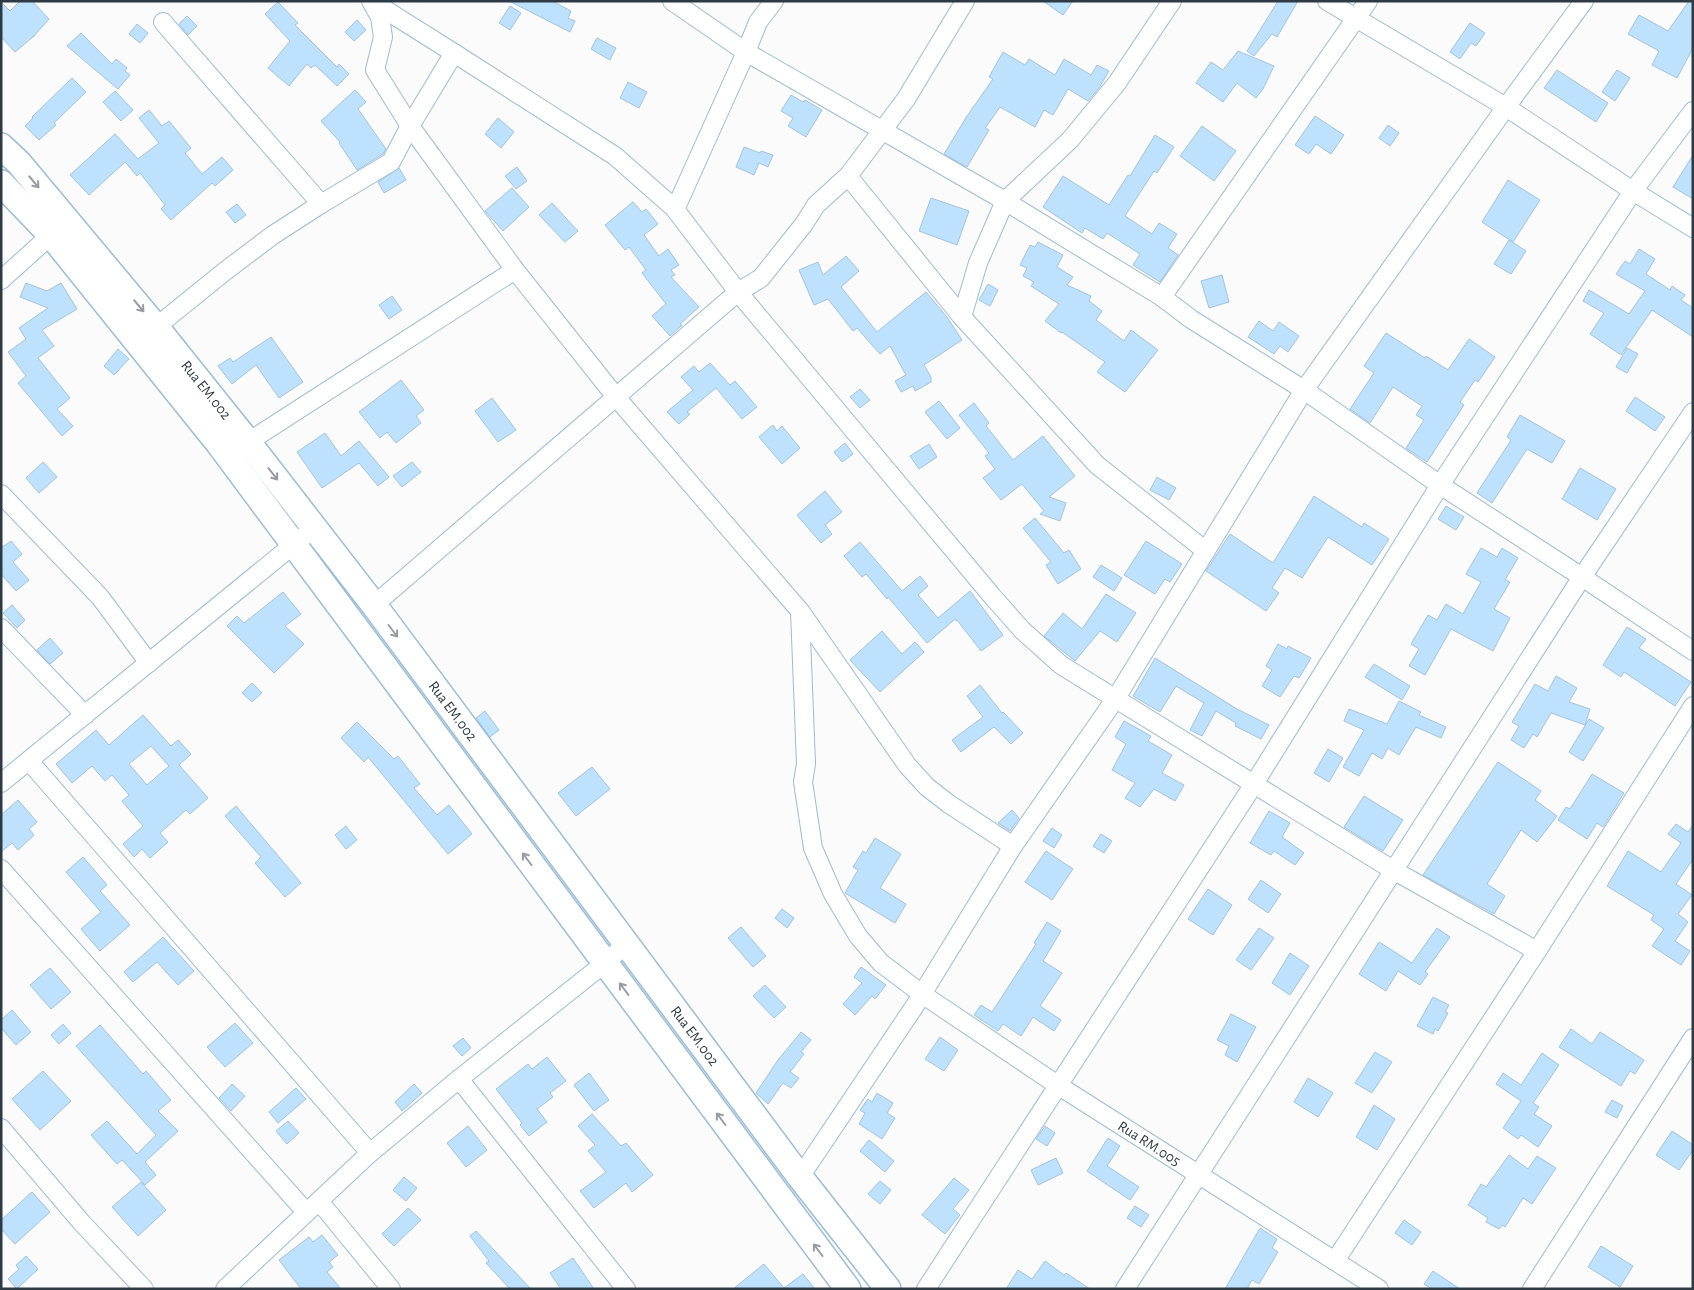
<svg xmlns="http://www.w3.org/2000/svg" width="1694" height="1290" viewBox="0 0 1694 1290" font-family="'Alegreya Sans',sans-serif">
<rect width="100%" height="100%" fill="#fbfbfb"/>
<g fill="#bee2fe" stroke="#a4c2da" fill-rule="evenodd">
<polygon points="20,1 32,1 49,19 34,36 15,52 1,37 1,2 10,11"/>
<polygon points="509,1 552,1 571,11 568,18 575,21 570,32"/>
<polygon points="1043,1 1073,1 1063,15"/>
<polygon points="1278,1 1298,1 1277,37 1272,34 1254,56 1247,51"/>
<polygon points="1689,1 1693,1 1693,48 1677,78 1652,65 1659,51 1628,34 1639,15 1668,31"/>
<polygon points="278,2 298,23 295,25 337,67 339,64 349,74 337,86 315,65 311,68 307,64 289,86 268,68 290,41 265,14"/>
<polygon points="510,6 521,13 510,30 499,23"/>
<polygon points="187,16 197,26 188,35 179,24"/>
<polygon points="357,20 366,30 354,41 345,32"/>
<polygon points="1470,23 1485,33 1476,46 1471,43 1460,59 1450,52"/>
<polygon points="137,24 148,33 140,43 129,34"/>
<polygon points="81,33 112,64 116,59 127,68 125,71 130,75 118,89 67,46"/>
<polygon points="597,38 616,48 610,60 591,49"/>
<polygon points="1238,51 1274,66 1263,89 1256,98 1237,83 1223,102 1196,83 1211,62 1223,70"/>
<polygon points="1003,52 1025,65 1029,59 1055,75 1064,59 1091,75 1097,65 1109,71 1099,88 1088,101 1068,89 1053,115 1044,110 1035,127 1000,107 985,128 989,130 967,167 944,154 967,116 993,79 989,77"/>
<polygon points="1557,70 1608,103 1596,122 1544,88"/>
<polygon points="1617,70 1630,78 1615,101 1602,92"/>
<polygon points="72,78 86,92 54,123 56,125 39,140 25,126 33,118 32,117"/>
<polygon points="628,82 647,92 639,108 620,98"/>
<polygon points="355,90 366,102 358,109 386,149 383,154 357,170 339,143 340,142 321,121"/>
<polygon points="115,91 133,110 121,121 103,102"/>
<polygon points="791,95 803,102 805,100 822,110 806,137 788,126 793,118 781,111"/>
<polygon points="149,110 162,126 169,121 191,148 185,153 202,174 222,157 233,170 215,186 212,183 171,220 161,209 165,205 140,173 137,176 125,162 89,195 70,175 115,134 138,159 159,143 139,118"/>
<polygon points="1315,116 1344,135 1331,154 1316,144 1309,154 1295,145"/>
<polygon points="498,118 514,132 501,148 485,134"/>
<polygon points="1388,125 1399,133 1390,146 1379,138"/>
<polygon points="1202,126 1236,151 1214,181 1180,156"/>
<polygon points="1155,135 1174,147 1157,173 1154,171 1125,216 1152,234 1159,223 1177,234 1168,248 1178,255 1160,282 1133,265 1140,254 1107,233 1103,239 1085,228 1082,233 1043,207 1063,176 1109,205 1128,175 1130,176"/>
<polygon points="744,147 760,153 761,151 773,155 768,167 759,163 754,175 736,167"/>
<polygon points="1693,155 1693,199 1673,187"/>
<polygon points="517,167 527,181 516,189 505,176"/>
<polygon points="399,168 406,180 384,193 378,182"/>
<polygon points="1508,180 1540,200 1513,242 1482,222"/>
<polygon points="512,188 529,207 503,231 485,211"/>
<polygon points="931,198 969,211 957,245 919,231"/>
<polygon points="633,202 642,212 646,209 658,224 644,235 659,256 668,249 679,265 671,270 675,275 671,277 699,307 680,324 682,325 670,336 652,316 666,304 642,273 646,270 629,247 625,250 605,225"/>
<polygon points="552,203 578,231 565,242 539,215"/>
<polygon points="237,204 246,215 235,223 226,212"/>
<polygon points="1509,240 1526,251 1511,274 1494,264"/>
<polygon points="1038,242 1063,255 1057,267 1073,277 1067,285 1091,296 1089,301 1102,311 1096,320 1124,341 1131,330 1158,350 1125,392 1097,372 1105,362 1062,332 1061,333 1045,321 1059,304 1031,286 1034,282 1023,276 1027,268 1020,265 1030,245 1035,247"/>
<polygon points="1639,249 1655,259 1646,274 1670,290 1672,286 1685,295 1681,300 1693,308 1693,337 1652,310 1621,355 1590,334 1604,313 1583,301 1589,290 1629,314 1645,291 1616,274 1625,261 1630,264"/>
<polygon points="846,256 859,271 841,287 877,332 926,292 947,317 962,340 924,365 931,377 931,382 915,391 913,386 901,392 895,381 906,375 890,346 880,354 857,328 853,331 828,299 814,305 799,270 818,262 823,275"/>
<polygon points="1222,275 1229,302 1209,308 1201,281"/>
<polygon points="26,283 47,291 61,283 77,309 42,330 54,346 38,358 70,398 57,409 73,426 62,436 18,383 26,376 8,352 26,339 19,328 48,308 20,297"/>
<polygon points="988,284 998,290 990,306 979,300"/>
<polygon points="392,296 402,310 389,319 379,305"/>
<polygon points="1259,321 1273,331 1279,322 1299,336 1288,352 1280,346 1274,354 1248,337"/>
<polygon points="1386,333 1425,358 1426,356 1448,370 1469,339 1495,357 1478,382 1475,380 1460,402 1464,405 1427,462 1406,448 1424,420 1416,415 1422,406 1393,387 1370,423 1350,409 1374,373 1364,366"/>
<polygon points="271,337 303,382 279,398 256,365 232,384 218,366 230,358 233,362"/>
<polygon points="1627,348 1638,354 1627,373 1616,367"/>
<polygon points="118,349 129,359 114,375 104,366"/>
<polygon points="710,363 730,385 735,381 757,407 742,419 716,388 687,412 690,414 679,424 667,412 693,390 681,377 694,366 699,372"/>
<polygon points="401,380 424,410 416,416 421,423 396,443 387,432 380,438 359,412"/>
<polygon points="860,389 870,400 860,408 850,397"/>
<polygon points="1635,397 1665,417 1655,431 1626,411"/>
<polygon points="492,398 516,430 498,442 475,411"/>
<polygon points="939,401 960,428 947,439 925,412"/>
<polygon points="974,403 989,423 986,426 1013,460 1043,436 1075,476 1049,497 1066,503 1060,521 1040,514 1044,511 1022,484 1001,500 983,478 995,469 985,456 989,453 959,415"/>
<polygon points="1520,415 1565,441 1552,463 1527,449 1492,503 1477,493 1511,440 1507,437"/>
<polygon points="773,425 777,431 782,426 800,448 782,464 759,437"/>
<polygon points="325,433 341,456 359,441 389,477 378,486 359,463 322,488 297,452"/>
<polygon points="845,443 853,454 842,462 834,452"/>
<polygon points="929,444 937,457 919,469 910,456"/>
<polygon points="43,462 57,477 39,493 26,478"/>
<polygon points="412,462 421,472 402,487 393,476"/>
<polygon points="1580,468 1616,489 1597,520 1562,499"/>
<polygon points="1157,477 1176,488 1169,500 1150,490"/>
<polygon points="825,491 842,512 825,525 832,534 821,543 797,515"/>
<polygon points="1314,496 1362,527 1364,523 1389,539 1372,565 1328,537 1302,578 1285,568 1272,588 1279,593 1266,611 1206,571 1230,534 1273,563"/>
<polygon points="1446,506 1464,517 1456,530 1438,519"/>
<polygon points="1035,518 1064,553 1069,550 1081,569 1058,584 1046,565 1051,562 1023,528"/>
<polygon points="11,541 22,554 13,562 29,580 16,591 1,574 1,548"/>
<polygon points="1146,541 1182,564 1170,582 1165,579 1155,594 1124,575"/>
<polygon points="860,542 902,591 920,576 928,586 918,595 938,618 970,591 1003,635 981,651 957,620 954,620 927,643 888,597 887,599 866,574 862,577 844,556"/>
<polygon points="1481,548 1497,557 1502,548 1518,558 1505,580 1510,582 1494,609 1510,618 1493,651 1451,629 1425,675 1409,666 1419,649 1411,644 1428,615 1437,620 1446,604 1463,614 1481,582 1466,574"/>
<polygon points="1101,565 1122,578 1114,591 1093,577"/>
<polygon points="283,592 301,614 285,626 304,644 274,673 227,626 237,616 244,623"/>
<polygon points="1106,594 1136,613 1117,642 1100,631 1075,661 1044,636 1063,613 1082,629"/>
<polygon points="12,605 25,620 17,628 3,613"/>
<polygon points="1627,627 1646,639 1639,648 1691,682 1675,706 1624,672 1621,677 1603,665"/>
<polygon points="882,631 902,654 915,642 924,652 880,692 850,660"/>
<polygon points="50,638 63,653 50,664 37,650"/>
<polygon points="1278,644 1287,649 1288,646 1311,658 1299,678 1294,676 1280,697 1262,686 1272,670 1266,666"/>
<polygon points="1155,658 1237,709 1269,725 1261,739 1235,726 1236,723 1216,711 1202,736 1190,730 1204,703 1176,686 1160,712 1133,696"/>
<polygon points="1374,664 1410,686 1402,700 1365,677"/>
<polygon points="1556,676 1577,688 1569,702 1590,709 1585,725 1551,713 1537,737 1533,734 1524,748 1511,740 1519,726 1512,722 1535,684 1548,691"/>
<polygon points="252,683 262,693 252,702 242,693"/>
<polygon points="980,685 1002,713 1003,712 1023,733 1011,744 994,727 961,752 952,740 983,717 967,696"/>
<polygon points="1399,701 1421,712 1419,715 1446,727 1441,738 1416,727 1399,755 1388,748 1382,759 1372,753 1359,776 1343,767 1364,730 1344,721 1349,709 1387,724"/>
<polygon points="485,711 499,730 490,737 476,718"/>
<path d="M 143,715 L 171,746 L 178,740 L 191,754 L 179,765 L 208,798 L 190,814 L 186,810 L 160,833 L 168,842 L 150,858 L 142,849 L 134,857 L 123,844 L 143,826 L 122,801 L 129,795 L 112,775 L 105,781 L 92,766 L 72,783 L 56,764 L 96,730 L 109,745 ZM 151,746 L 169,766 L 147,785 L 129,764 Z"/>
<polygon points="1589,719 1604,728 1583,761 1569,752"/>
<polygon points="1124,721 1151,736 1148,741 1172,755 1162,773 1184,785 1175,801 1154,789 1140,807 1125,798 1135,783 1112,770 1126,744 1115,737"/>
<polygon points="357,722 394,759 398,756 420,784 414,788 437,815 449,805 472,834 448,854 368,757 364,762 341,738"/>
<polygon points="1328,749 1343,758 1329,782 1314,773"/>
<polygon points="1498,762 1541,791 1535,800 1557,816 1537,842 1521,830 1487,884 1505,896 1494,914 1423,875"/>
<polygon points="592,767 610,789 576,816 558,793"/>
<polygon points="1592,774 1624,793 1603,827 1597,823 1587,839 1558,820 1566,807 1570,809"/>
<polygon points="1364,796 1403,820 1383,851 1344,827"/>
<polygon points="18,800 37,822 29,829 34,835 18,850 12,843 1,852 1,815"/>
<polygon points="236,806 301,883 285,897 255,863 261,857 225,816"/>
<polygon points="1012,810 1019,818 1010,831 998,823"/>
<polygon points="1269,811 1290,823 1282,837 1304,853 1295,865 1274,851 1271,855 1250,843"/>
<polygon points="1676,824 1688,832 1693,825 1693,859 1676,884 1692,895 1678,914 1688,922 1675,941 1690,951 1681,965 1652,946 1664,929 1651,920 1654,915 1607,886 1628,851 1661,872 1681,843 1668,834"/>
<polygon points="346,826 357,840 346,849 335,835"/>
<polygon points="1052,828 1062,835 1054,848 1043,841"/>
<polygon points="1101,834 1112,841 1104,853 1093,846"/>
<polygon points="875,838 901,854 880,888 906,904 895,923 845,893 858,870 853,867 863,851 866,853"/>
<polygon points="1046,851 1073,869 1052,900 1025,882"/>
<polygon points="83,857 107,885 100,891 130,925 100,951 81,929 101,912 66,872"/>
<polygon points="1261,880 1281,894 1268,913 1248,899"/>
<polygon points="1208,889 1232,905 1213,935 1188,919"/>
<polygon points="782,909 794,918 787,928 775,918"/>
<polygon points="1047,922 1061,931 1043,961 1062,973 1040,1006 1061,1020 1054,1031 1033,1017 1021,1036 1003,1024 998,1031 974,1015 981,1005 992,1012 1036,944 1034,943"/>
<polygon points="741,927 766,956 753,967 728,938"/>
<polygon points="1259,928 1274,938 1251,970 1236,960"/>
<polygon points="1437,928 1450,937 1425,972 1428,974 1420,985 1398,971 1386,991 1359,974 1379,942 1412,963"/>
<polygon points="163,937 194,971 178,985 157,962 133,982 124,972"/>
<polygon points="1290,953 1309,966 1290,995 1272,983"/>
<polygon points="861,967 886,985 875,999 872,996 855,1015 843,1004 862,983 854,977"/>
<polygon points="50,968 71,992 51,1009 30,985"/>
<polygon points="765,985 786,1007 774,1018 753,996"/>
<polygon points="1433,997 1449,1005 1445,1012 1448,1013 1438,1031 1435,1029 1433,1034 1417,1026"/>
<polygon points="12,1010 31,1032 16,1045 1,1028 1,1020"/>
<polygon points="1231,1014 1256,1027 1237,1062 1225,1055 1229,1046 1217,1040"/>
<polygon points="235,1023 253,1043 225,1067 207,1047"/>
<polygon points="63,1024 71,1033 59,1044 51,1035"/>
<polygon points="100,1025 143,1074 146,1071 171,1100 158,1111 178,1131 145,1162 156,1175 145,1185 122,1160 117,1164 91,1135 107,1121 137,1154 156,1135 76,1046"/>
<polygon points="1571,1029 1592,1044 1600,1032 1644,1060 1635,1074 1630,1071 1621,1086 1559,1047"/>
<polygon points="801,1032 811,1040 801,1052 804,1054 790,1072 799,1078 791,1088 783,1083 768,1104 756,1093 778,1060"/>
<polygon points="940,1037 958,1050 944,1071 925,1059"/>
<polygon points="463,1038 471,1048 462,1056 453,1046"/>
<polygon points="1375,1052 1392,1062 1372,1093 1355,1083"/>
<polygon points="1542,1053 1559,1065 1533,1103 1539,1107 1534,1114 1552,1126 1538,1147 1521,1135 1518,1139 1503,1128 1521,1101 1496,1084 1503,1073 1521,1085"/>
<polygon points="547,1057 566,1081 550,1093 553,1097 537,1109 547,1122 529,1136 520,1125 522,1123 496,1089 528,1064 532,1069"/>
<polygon points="43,1071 71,1101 40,1130 12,1099"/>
<polygon points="589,1073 609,1100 594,1111 574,1085"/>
<polygon points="1308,1078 1333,1093 1318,1117 1294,1102"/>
<polygon points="232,1084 245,1096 231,1111 219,1098"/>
<polygon points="414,1084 422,1093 402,1111 395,1102"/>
<polygon points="296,1088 306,1099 278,1123 269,1112"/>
<polygon points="877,1093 893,1103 887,1113 895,1118 882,1139 859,1124 865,1113 860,1110 868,1099 872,1102"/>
<polygon points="1612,1100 1623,1106 1617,1118 1605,1112"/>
<polygon points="1374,1105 1395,1119 1377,1150 1356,1137"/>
<polygon points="592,1114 621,1146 626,1143 653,1175 632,1192 626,1183 594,1208 580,1191 606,1172 588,1151 595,1145 578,1126"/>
<polygon points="288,1121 299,1133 287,1144 276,1131"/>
<polygon points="468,1126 487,1150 466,1167 447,1143"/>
<polygon points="1045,1126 1055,1133 1047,1146 1036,1139"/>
<polygon points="1672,1131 1693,1145 1693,1150 1679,1170 1656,1155"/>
<polygon points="1108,1138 1120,1146 1107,1166 1139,1187 1130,1200 1087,1171"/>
<polygon points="869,1140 894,1161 885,1172 860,1151"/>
<polygon points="1509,1155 1528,1169 1537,1156 1556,1168 1532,1204 1523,1198 1505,1227 1502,1225 1499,1229 1486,1222 1488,1218 1468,1205 1481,1184 1486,1187"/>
<polygon points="1056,1158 1063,1173 1038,1185 1031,1170"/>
<polygon points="404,1177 417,1188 406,1201 393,1190"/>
<polygon points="954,1178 969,1190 953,1209 960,1215 945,1234 922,1215"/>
<polygon points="880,1181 891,1190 880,1204 868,1194"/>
<polygon points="141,1182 166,1210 138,1236 112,1207"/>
<polygon points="32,1192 50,1212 15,1244 1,1229 1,1220"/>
<polygon points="1135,1206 1149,1215 1141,1227 1127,1218"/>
<polygon points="408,1208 421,1220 394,1246 382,1234"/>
<polygon points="1404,1220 1421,1232 1412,1245 1395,1233"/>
<polygon points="1260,1228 1277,1239 1272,1248 1278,1252 1259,1284 1252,1280 1247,1289 1225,1289"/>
<polygon points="476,1231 531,1289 510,1289 486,1263 489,1261 470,1236"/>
<polygon points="322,1235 338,1255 329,1262 333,1267 327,1272 341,1289 301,1289 279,1260 309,1237 313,1242"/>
<polygon points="1601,1246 1633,1266 1620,1287 1588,1267"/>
<polygon points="26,1256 38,1269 17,1289 8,1279 19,1269 16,1265"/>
<polygon points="573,1258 594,1289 561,1289 550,1273"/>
<polygon points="1045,1261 1064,1275 1066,1273 1090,1289 1006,1289 1018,1270 1032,1279"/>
<polygon points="764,1264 784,1288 803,1274 815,1289 733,1289"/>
<polygon points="1433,1271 1460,1289 1432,1289 1424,1284"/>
</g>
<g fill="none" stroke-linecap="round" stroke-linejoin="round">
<g stroke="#9dbcd4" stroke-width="20">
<g id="street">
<polyline points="371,1 380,17 383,37 375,70 410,126 515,270 616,397 800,611 907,765 927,787 949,804 1013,846"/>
<polyline points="672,1 746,52 1005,201 1162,297 1191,319 1304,390 1440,485 1582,577 1693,651"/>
<polyline points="1327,1 1506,107 1633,191 1693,228"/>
<polyline points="163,22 321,204"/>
<polyline points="454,53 615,156 674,208 738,292 992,596 1022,630 1061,665 1393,870 1537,951"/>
<polyline points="848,176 962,317 1097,465 1206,551"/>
<polyline points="674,208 678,203 746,52 758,22 774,1"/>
<polyline points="1,280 51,235"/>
<polyline points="1162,297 1368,1"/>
<polyline points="962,317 978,263 1005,201 1070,140 1117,83 1172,1"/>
<polyline points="156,327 224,272 273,235 321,204 391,162 410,126 454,53 373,2"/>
<polyline points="248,442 515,270"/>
<polyline points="1,494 100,597 149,663"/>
<polyline points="374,605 738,292 761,278 804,224 816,205 848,176 906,99 965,1"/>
<path id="s1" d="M 800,611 L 806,764 L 803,782 L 813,848 L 833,894 L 858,936 L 881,963 L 922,994 L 1059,1086 L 1379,1289"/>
<polyline points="1,628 85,715"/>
<polyline points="29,761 370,1153"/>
<polyline points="1,783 314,528"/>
<polyline points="1,869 306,1212"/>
<polyline points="459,1079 626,1289"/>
<polyline points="1,1128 82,1223 144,1289"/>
<polyline points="800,1177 916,1004 1013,846 1116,698 1304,390 1506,107 1584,1"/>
<polyline points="319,1201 391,1289"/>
<polyline points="1335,1261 1537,951 1693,706"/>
<polyline points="225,1289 370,1153 459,1079 605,963 626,944"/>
<polyline points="926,1289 1254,784 1440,485 1633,191 1693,111"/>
<polyline points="1125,1289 1582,577 1693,412"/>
<polyline points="1532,1289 1693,1038"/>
</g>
</g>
<g stroke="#9dbcd4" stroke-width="28">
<g id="secondary">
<path id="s2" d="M 1,146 L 19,163 L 156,327 L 248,442 L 374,605 L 800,1177 L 888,1289"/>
<polyline points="1,183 51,235 219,444 848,1289"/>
</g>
</g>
<use href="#street" stroke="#fff" stroke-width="18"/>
<use href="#secondary" stroke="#fff" stroke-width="25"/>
</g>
<defs><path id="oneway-shaft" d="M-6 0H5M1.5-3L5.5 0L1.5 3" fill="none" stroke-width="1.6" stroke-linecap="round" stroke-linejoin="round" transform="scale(1.25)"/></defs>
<g stroke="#969ca2">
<use href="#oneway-shaft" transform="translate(34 182) rotate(50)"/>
<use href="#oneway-shaft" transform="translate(139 306) rotate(50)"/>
<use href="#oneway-shaft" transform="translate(273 474) rotate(52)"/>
<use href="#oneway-shaft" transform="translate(393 631) rotate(53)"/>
<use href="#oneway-shaft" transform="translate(527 859) rotate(-127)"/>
<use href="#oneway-shaft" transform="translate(624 989) rotate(-127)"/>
<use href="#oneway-shaft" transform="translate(721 1119) rotate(-127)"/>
<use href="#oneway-shaft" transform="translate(818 1250) rotate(-127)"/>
</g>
<g text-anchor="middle" stroke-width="4.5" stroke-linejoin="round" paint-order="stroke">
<g font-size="15" fill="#2e3a44" stroke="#fff">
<text dy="5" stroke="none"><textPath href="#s2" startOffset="319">Rua EM.002</textPath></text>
<text dy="5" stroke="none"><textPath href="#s2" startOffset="724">Rua EM.002</textPath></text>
<text dy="5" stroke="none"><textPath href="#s2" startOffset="1129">Rua EM.002</textPath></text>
<text dy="5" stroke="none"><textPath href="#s1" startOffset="696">Rua RM.005</textPath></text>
</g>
</g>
<rect width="1694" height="1290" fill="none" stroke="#2e3a44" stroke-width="5"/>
</svg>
